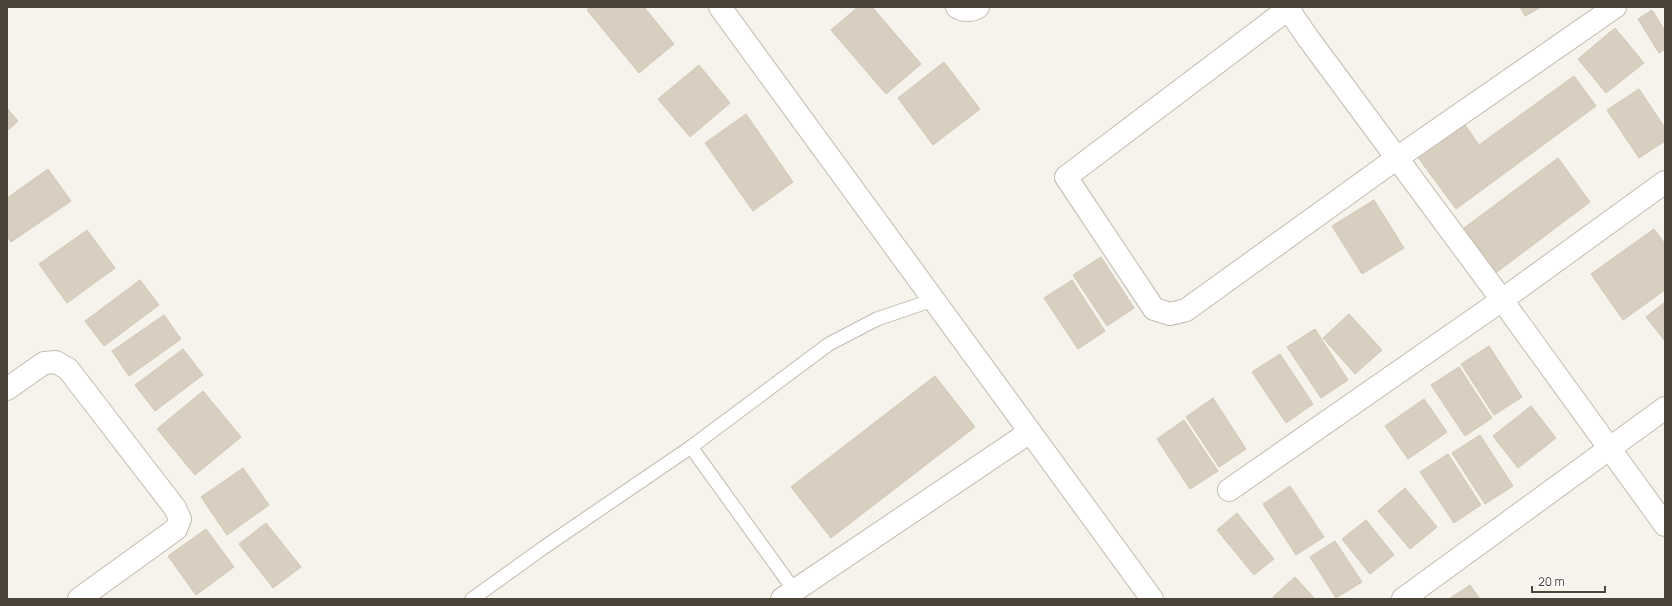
<svg xmlns="http://www.w3.org/2000/svg" width="1672" height="606" viewBox="0 0 1672 606" font-family="Manrope,sans-serif">
<rect width="100%" height="100%" fill="#f6f3ec"/>
<g fill="#d8cfc1" stroke="#d3c7b4">
<polygon points="590,7 644,7 674,44 639,73 587,10"/>
<polygon points="858,7 872,7 921,64 886,94 831,30"/>
<polygon points="1520,7 1541,7 1525,16"/>
<polygon points="1652,10 1665,31 1665,49 1659,53 1638,19"/>
<polygon points="1615,28 1644,63 1606,93 1578,59"/>
<polygon points="944,62 980,109 933,145 898,98"/>
<polygon points="699,65 730,103 690,137 658,99"/>
<polygon points="1574,76 1596,106 1456,209 1417,156 1463,122 1479,145"/>
<polygon points="1639,89 1665,128 1665,141 1639,158 1607,110"/>
<polygon points="7,108 18,121 7,131"/>
<polygon points="746,114 793,182 753,211 705,143"/>
<polygon points="1558,158 1590,202 1497,272 1464,228"/>
<polygon points="48,169 71,201 11,242 7,236 7,198"/>
<polygon points="1374,200 1404,248 1362,274 1332,226"/>
<polygon points="1654,229 1665,244 1665,290 1623,320 1591,274"/>
<polygon points="87,230 115,268 67,303 39,264"/>
<polygon points="1101,257 1134,308 1107,326 1073,275"/>
<polygon points="140,280 159,305 104,346 85,321"/>
<polygon points="1072,280 1105,331 1078,349 1044,298"/>
<polygon points="1665,302 1665,341 1646,317"/>
<polygon points="1349,314 1382,350 1355,374 1323,338"/>
<polygon points="164,315 181,339 129,376 112,351"/>
<polygon points="1315,329 1348,380 1321,398 1287,347"/>
<polygon points="1489,346 1522,397 1494,415 1461,364"/>
<polygon points="183,349 203,375 155,411 135,385"/>
<polygon points="1280,354 1313,404 1286,423 1252,372"/>
<polygon points="1459,367 1492,418 1465,436 1431,385"/>
<polygon points="935,376 975,427 831,538 791,487"/>
<polygon points="203,391 241,437 195,475 157,429"/>
<polygon points="1213,398 1246,449 1219,467 1186,417"/>
<polygon points="1424,399 1447,432 1408,459 1385,426"/>
<polygon points="1531,406 1556,438 1518,468 1493,436"/>
<polygon points="1184,420 1218,471 1190,489 1157,439"/>
<polygon points="1480,435 1513,486 1485,504 1452,453"/>
<polygon points="1448,454 1481,505 1454,523 1420,472"/>
<polygon points="243,468 269,505 227,535 201,497"/>
<polygon points="1290,486 1324,537 1296,555 1263,504"/>
<polygon points="1405,488 1437,527 1410,549 1378,511"/>
<polygon points="1237,513 1274,559 1254,575 1217,530"/>
<polygon points="1366,520 1394,555 1370,574 1342,539"/>
<polygon points="266,523 301,567 273,588 239,544"/>
<polygon points="206,529 234,567 196,595 168,556"/>
<polygon points="1335,541 1362,582 1336,598 1310,557"/>
<polygon points="1295,577 1315,599 1275,599 1273,597"/>
<polygon points="1470,585 1480,599 1449,599"/>
</g>
<g fill="none" stroke-linecap="round" stroke-linejoin="round">
<g stroke="#c2bbae" stroke-width="15">
<g id="lane">
<polyline points="691,447 794,590"/>
<polyline points="472,599 543,548 691,447 829,344 877,319 933,300"/>
</g>
</g>
<g stroke="#c2bbae" stroke-width="24">
<g id="street">
<polyline points="720,7 1152,599"/>
<path d="M 957,7 C 963,11 972,11 978,7"/>
<polyline points="1291,7 1288,9 1308,38 1502,300 1665,525"/>
<polyline points="1288,9 1066,177 1154,309 1170,314 1186,310 1397,158 1615,7"/>
<polyline points="7,389 44,363 56,362 68,369 175,508 180,519 176,529 79,599"/>
<polyline points="1229,490 1502,300 1665,182"/>
<polyline points="782,599 1030,432"/>
<polyline points="1403,599 1665,408"/>
</g>
</g>
<use href="#lane" stroke="#fff" stroke-width="13"/>
<use href="#street" stroke="#fff" stroke-width="22"/>
</g>
<rect width="1672" height="606" fill="none" stroke="#4b4439" stroke-width="16"/>
<path d="M1532 586v6h73v-6" fill="none" stroke="#4b4439" stroke-width="2"/>
<text x="1538" y="586" font-size="12" fill="#4b4439" stroke="#ffffff" stroke-width="3" paint-order="stroke">20 m</text>
</svg>
